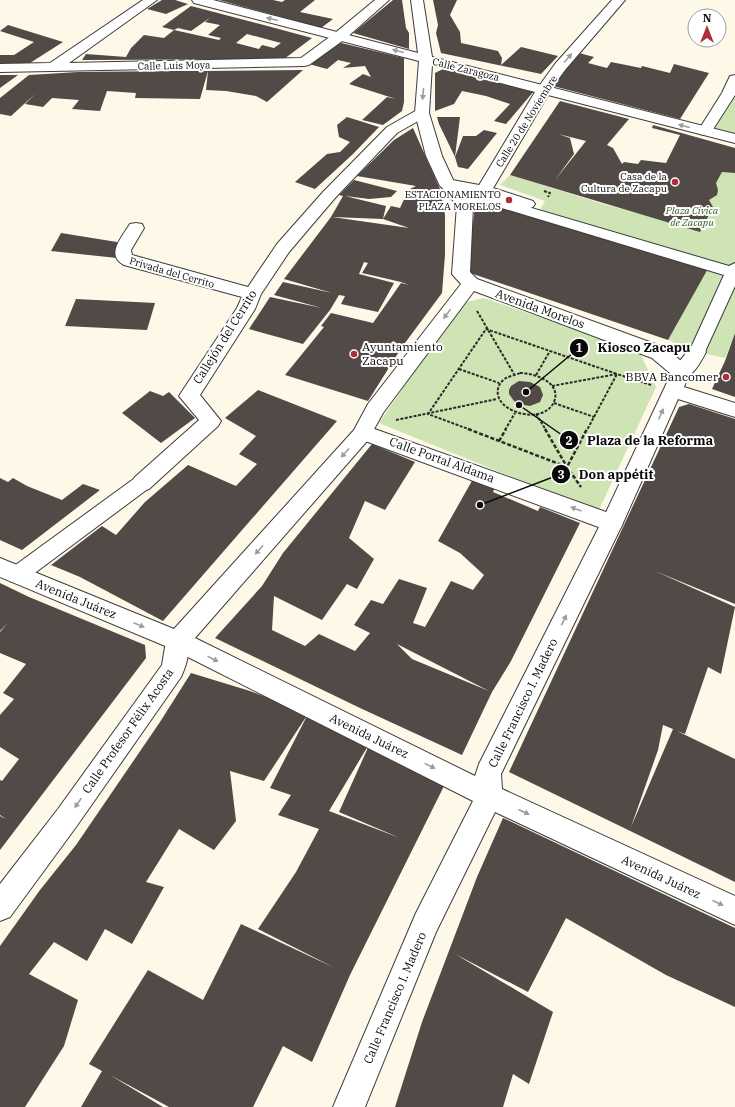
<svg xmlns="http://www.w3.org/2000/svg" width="735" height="1107" viewBox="0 0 735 1107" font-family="'IBM Plex Serif',serif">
<rect width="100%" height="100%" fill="#fdf8e7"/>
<g fill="#cfe4b5">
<polygon points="735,93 735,140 705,131"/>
<polygon points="687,135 735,148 735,333 725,358 697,352 668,340 538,214 545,201 500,185 510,175 603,204 644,215"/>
<polygon points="484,298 639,351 656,387 598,512 379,423 462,303"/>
</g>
<g fill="#514a47" fill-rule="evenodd">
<polygon points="162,0 175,0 188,4 166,14 147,9"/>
<polygon points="219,0 273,0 282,2 285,0 315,0 300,12 333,19 321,28"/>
<polygon points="393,0 402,0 406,28 409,33 409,49 353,33"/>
<polygon points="433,0 457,0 450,15 460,32 461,43 498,51 502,58 501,65 521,47 558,56 541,74 441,53 436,33 438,25"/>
<path d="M 191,6 L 260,24 L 312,38 L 284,59 L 82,60 L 86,54 L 126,57 L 131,48 L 144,35 L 164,38 L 174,30 L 219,40 L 221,38 L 208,35 L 220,25 L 205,22 L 211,17 L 191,31 L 178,28 L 174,30 L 162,27 ZM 247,34 L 281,43 L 274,48 L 262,45 L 259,49 L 236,43 Z"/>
<polygon points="8,25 63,42 30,63 0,63 0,55 14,55 34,42 0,31"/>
<polygon points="337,42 404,58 404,102 402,111 383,125 362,120 387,97 396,99 349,84 363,74 371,77 365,66 343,68 351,63 338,60 327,69 309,64"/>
<polygon points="579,53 594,57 588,63 607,68 611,62 641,68 642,66 670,73 674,64 709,73 680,119 553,86"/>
<polygon points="443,69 494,81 534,91 506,124 494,121 510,104 486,96 462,91 454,104 435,111 435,73"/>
<polygon points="303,70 267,102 256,96 226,91 206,90 208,71"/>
<polygon points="177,71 208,71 200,99 135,98 136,93 107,91 100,111 72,109 79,100 52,98 43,107 25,104 35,94 11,116 0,114 0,98 29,75 78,72"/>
<polygon points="0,75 18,75 0,88"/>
<path d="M 560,101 L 629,119 L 607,145 L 613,148 L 622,164 L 624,162 L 638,164 L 641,160 L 666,163 L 680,135 L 652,128 L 653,125 L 735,148 L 735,173 L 722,172 L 716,183 L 718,190 L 717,195 L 709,200 L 713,207 L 700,232 L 510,175 ZM 558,134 L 586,141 L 555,180 L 574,154 L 570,138 Z"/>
<polygon points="347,117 379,127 353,154 315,189 295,182 327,154 340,152 350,142 339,137 337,125"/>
<polygon points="437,117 460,117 455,157 439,124"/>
<polygon points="413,128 440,189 442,199 445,215 445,255 442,293 402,347 368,401 285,375 324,327 321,326 331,313 373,323 401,283 409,285 401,282 362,273 368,263 364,262 359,274 394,283 378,312 341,304 345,296 339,295 330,310 303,344 249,329 270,297 322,308 274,295 283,282 332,293 284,279 331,217 343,196 339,195 354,180 397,191 391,197 369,199 345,196 386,206 383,219 332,217 409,228 383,219 391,206 400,208 407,193 404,192 416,186 357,176 394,140"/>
<polygon points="484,130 497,133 468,169 458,167 455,157 463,136 476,136"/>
<polygon points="481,200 710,265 668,340 467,272 475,206"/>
<polygon points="61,233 117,242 117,258 51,251"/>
<polygon points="76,299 155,303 147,330 65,326"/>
<polygon points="735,333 735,397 712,389 725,361"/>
<polygon points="519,381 530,382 540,387 543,395 540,402 530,406 524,405 514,401 509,394 509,390 511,386"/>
<polygon points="258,390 337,421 163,621 80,577 51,565 102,526 116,535 145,502 188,465 236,486 257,464 239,454 256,436 225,418"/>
<polygon points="150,391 163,396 169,392 195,418 161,443 122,413"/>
<path d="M 689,404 L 735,419 L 735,604 L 655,571 L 735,607 L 721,674 L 708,667 L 685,734 L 677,731 L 735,759 L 735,882 L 509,772 L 679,407 ZM 663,725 L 673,729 L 631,827 L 658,750 Z"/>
<path d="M 372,444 L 415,462 L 385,510 L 365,501 L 349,538 L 374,559 L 357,589 L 347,584 L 322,620 L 274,596 L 272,630 L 305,646 L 319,634 L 355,651 L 370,633 L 354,625 L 371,600 L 383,604 L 399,579 L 427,588 L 413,623 L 425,627 L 451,581 L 473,590 L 484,575 L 460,553 L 438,541 L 473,479 L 495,487 L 493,492 L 538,511 L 540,507 L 580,523 L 511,661 L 492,692 L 462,755 L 360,708 L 215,638 L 262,586 L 283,553 ZM 397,644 L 489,691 L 412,659 Z"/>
<polygon points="0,478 8,482 13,478 27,486 62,500 83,484 100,490 22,550 0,540"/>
<polygon points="0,583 29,597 145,645 146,658 0,850 0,816 6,819 0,815 0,780 2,781 19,759 0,747 0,715 14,699 3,693 26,664 0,653 0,632 8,623 0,631"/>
<path d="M 191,673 L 250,691 L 309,713 L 448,778 L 350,975 L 312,1062 L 283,1046 L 253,1107 L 169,1107 L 110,1075 L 163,1107 L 81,1107 L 102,1071 L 89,1064 L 148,970 L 203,1000 L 241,924 L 335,968 L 258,929 L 296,872 L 319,829 L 278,815 L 291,795 L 270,788 L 308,714 L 264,781 L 230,771 L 236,821 L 214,850 L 179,829 L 146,882 L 164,887 L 132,944 L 105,929 L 87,961 L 54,942 L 29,974 L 78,1000 L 64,1046 L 25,1107 L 0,1107 L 0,946 L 40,890 L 76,845 L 160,722 ZM 371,741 L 339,812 L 400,838 L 329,811 Z"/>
<polygon points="503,818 735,928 735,1007 666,975 566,918 528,992 455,954 553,1012 529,1084 513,1074 503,1107 395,1107 422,1022 477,877"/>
</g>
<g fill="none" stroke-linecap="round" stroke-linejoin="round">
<g stroke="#3c3c3c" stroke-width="2">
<g id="pedestrian">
<polygon points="477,192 729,266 735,263 735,286 703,356 697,358 691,356 689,352 724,275 472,199 470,196 472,193"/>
<polygon points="142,476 149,478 151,483 149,488 24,581 17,583 10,581 7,575 10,569 135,478"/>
</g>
</g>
<g stroke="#3c3c3c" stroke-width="2">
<g id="minor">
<polygon points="143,0 157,0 69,63 301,58 335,33 375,0 389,0 345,39 309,65 304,66 0,72 0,64 50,63"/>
<polygon points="612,0 625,0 565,70 549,92 544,93 539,92 537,89 555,64"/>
<polygon points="735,75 735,95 710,134 705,135 700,134 698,131 722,93 730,76"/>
<path d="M 422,109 L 427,110 L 429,113 L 427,116 L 397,133 L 335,198 L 289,252 L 261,294 L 255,309 L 200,395 L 221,421 L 218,426 L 149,489 L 142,491 L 135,489 L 132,483 L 135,477 L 199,420 L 179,396 L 237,308 L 242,297 L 124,265 C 105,255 122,237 130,224 L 136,223 L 142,224 L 144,228 L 131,250 L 132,255 L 248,287 L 277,244 L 323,192 L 387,127 L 417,110 Z"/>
<polygon points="447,179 490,187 533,201 535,204 533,207 527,209 481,194 441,187 439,184 441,181"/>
<path d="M 697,346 L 704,347 L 706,352 C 699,365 691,382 674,377 L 672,372 C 677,363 685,356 690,347 Z"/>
<polygon points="369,427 620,517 623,523 620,529 612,532 368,442 361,442 354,440 351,435 354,430"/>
<path d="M 178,631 L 186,634 C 192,646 187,664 181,677 L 76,827 L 10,917 L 0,921 L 0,884 L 58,809 L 162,665 L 166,641 L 170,634 Z"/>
</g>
</g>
<g stroke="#3c3c3c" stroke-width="2">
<path id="tertiary" d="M 192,0 L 213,0 L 418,53 L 411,0 L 423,0 L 432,57 L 735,134 L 735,143 L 548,95 L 492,190 L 473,206 L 470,272 L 477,279 L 666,348 L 688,367 L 690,372 L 684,387 L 735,403 L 735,417 L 678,399 L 623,523 L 501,774 L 502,789 L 735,896 L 735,925 L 495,812 L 436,932 L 365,1107 L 333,1107 L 416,913 L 473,801 L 170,648 L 0,577 L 0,558 L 174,629 L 354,430 L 368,404 L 461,284 L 452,274 L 457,205 L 439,184 L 426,156 L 415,113 L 419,61 L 194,3 ZM 432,65 L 535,92 L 478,187 L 466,196 L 454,182 L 442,156 L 429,113 ZM 474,291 L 652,358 L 671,374 L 601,523 L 479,764 L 475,776 L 195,638 L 368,440 L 383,413 Z"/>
</g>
<g stroke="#2b2b2b" stroke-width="2" stroke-dasharray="3 1.5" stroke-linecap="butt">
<polyline points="544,191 550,193 548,197"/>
<polyline points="477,311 514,374"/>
<polyline points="459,369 499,383"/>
<path d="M 520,373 C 534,373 562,382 554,402 C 545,421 515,416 503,404 C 495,396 496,384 506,378 C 510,376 516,375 520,373 Z"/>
<polyline points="536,375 550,351"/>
<polyline points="552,386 617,374 651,385"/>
<polyline points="554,403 594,417"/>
<polyline points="536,414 546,430"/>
<polyline points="396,420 497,399"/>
<polyline points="471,430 428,414 486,329 617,374 587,430"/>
<polyline points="505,430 515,413"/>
</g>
<g stroke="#2b2b2b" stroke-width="2.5" stroke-dasharray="4 2" stroke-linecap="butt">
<polyline points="468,429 567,467 587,429"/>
<polyline points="545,429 567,467 581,487"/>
<polyline points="499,441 506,429"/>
</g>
<use href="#pedestrian" fill="#fff" fill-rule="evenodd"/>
<use href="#minor" fill="#fff" fill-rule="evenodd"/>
<use href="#tertiary" fill="#fff" fill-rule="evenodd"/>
</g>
<defs><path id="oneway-solid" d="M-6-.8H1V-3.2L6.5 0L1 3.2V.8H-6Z"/></defs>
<g fill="#9d9d9d">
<use href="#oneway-solid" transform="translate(272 19) rotate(-166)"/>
<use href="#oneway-solid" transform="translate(398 51) rotate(-165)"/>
<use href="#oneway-solid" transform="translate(568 58) rotate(-49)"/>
<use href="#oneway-solid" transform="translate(423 94) rotate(95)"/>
<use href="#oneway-solid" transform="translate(684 126) rotate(-165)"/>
<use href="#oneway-solid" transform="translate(447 314) rotate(127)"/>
<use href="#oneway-solid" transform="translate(661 414) rotate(-66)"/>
<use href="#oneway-solid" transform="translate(345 453) rotate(132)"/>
<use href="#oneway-solid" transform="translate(576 509) rotate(-160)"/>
<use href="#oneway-solid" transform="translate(259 550) rotate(132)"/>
<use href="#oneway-solid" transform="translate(564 620) rotate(-64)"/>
<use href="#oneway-solid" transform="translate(139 625) rotate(22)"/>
<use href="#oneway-solid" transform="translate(213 659) rotate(26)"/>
<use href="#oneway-solid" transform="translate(430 766) rotate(26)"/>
<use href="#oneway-solid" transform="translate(78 803) rotate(125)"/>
<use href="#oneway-solid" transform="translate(524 812) rotate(25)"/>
<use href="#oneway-solid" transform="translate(718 903) rotate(25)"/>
</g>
<g fill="#ad2e38" stroke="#fff" stroke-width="1.5">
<circle cx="675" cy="182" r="4"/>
<circle cx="509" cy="200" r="4"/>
<circle cx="354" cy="354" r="4"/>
<circle cx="726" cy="377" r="4"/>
</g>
<g text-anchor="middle" stroke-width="4" stroke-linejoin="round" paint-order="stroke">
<g font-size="10" fill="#090909" stroke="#fff">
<text transform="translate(174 65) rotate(-1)" y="4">Calle Luis Moya</text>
<text transform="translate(466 69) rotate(14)" y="4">Calle Zaragoza</text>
<text transform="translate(526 121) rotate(-58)" y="4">Calle 20 de Noviembre</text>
<text transform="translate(172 272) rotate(16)" y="4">Privada del Cerrito</text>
</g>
<g font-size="10" fill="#090909" stroke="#fff" text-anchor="end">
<text x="667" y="180">Casa de la<tspan x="667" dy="12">Cultura de Zacapu</tspan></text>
<text x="501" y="198">ESTACIONAMIENTO<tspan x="501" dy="12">PLAZA MORELOS</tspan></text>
</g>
<g font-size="10" font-style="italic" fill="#2e5a20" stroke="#fff">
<text x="692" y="214">Plaza Civica<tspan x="692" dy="12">de Zacapu</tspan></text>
</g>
<g font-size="12" fill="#090909" stroke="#fff">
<text transform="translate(540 309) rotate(20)" y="4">Avenida Morelos</text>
<text transform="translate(225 337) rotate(-58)" y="4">Callejón del Cerrito</text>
<text transform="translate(442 460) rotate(20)" y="4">Calle Portal Aldama</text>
<text transform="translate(76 599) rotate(22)" y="4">Avenida Juárez</text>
<text transform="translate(523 703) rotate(-64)" y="4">Calle Francisco I. Madero</text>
<text transform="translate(128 731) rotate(-55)" y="4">Calle Profesor Félix Acosta</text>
<text transform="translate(369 736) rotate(26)" y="4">Avenida Juárez</text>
<text transform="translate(661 877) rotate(25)" y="4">Avenida Juárez</text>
<text transform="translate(395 998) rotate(-67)" y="4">Calle Francisco I. Madero</text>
</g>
<g font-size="12" fill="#090909" stroke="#fff" text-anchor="start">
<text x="362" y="351">Ayuntamiento<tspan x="362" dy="14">Zacapu</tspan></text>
<text x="718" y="381" text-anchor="end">BBVA Bancomer</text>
</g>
</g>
<path fill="none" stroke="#090909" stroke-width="1.5" d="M526 392L579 348M519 405L569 440M480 505L561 474"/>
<g fill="#090909" stroke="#fff" stroke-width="1.5">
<circle cx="526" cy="392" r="4"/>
<circle cx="519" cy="405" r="4"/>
<circle cx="480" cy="505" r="4"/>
<circle cx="579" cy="348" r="10"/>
<circle cx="569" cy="440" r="10"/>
<circle cx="561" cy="474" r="10"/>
</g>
<g font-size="12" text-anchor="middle" font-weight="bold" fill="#fff">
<text x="579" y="352">1</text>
<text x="569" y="445">2</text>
<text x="561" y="479">3</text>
</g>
<g font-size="13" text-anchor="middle" font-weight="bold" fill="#090909" stroke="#fff" stroke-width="4" stroke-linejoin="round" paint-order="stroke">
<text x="644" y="352">Kiosco Zacapu</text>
<text x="650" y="445">Plaza de la Reforma</text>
<text x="616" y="479">Don appétit</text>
</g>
<g transform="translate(707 28)"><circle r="19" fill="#ffffff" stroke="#9d9d9d"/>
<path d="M0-3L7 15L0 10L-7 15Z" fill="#ad2e38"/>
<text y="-6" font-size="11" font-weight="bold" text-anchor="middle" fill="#090909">N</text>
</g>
</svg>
